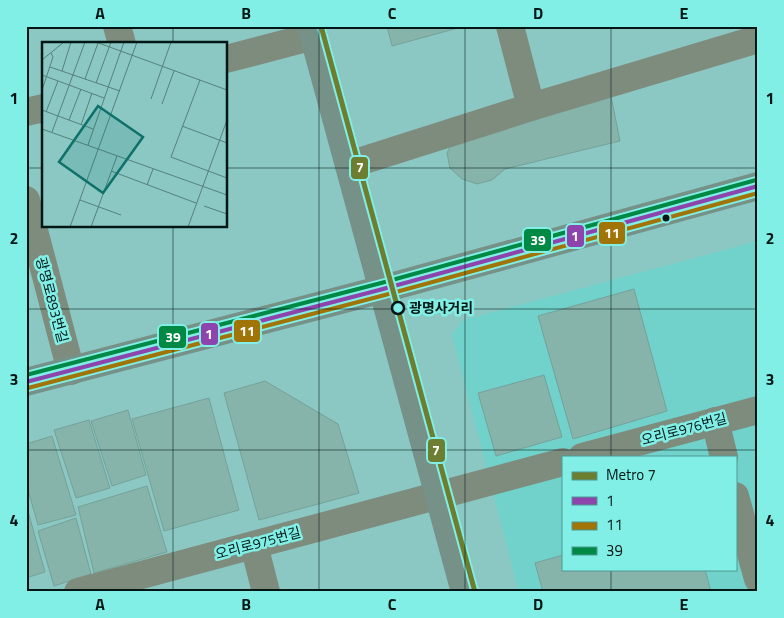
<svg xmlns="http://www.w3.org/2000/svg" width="784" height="618" viewBox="0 0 784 618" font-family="'Titillium Web','Noto Sans KR',sans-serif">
<rect width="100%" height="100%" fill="#8cc8c3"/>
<path fill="#71d2cb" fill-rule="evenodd" d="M 758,241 L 758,592 L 519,592 L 452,335 L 463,320 ZM 563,457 L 735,457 L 735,569 L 563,569 Z"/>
<g fill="#86b3aa" stroke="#74a29a">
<polygon points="387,26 465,26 392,46"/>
<polygon points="610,91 620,141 505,169 492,180 477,184 462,179 450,168 447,153 453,141"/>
<polygon points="634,289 667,411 573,439 538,316"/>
<polygon points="544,375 562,437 496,456 478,393"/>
<polygon points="265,381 338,424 359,493 259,520 224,393"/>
<polygon points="209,398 239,510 164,531 132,419"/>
<polygon points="128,410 146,475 112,486 91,421"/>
<polygon points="89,420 110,488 76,498 54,430"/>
<polygon points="52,436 76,515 38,525 26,483 26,444"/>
<polygon points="147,486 167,552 94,573 78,507"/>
<polygon points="26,504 45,572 26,578"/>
<polygon points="76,518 91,574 54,586 38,531"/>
<polygon points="563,555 563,569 705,569 711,592 543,592 535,563"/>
</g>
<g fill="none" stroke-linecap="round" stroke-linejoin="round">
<g stroke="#7e8c7e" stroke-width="28">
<polyline points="117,26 122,44"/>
<polyline points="510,26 531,107"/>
<polyline points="226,59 314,36"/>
<polyline points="26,112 44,108"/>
<polyline points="349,165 531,107 758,39"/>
<polyline points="26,200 71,371"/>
<polyline points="715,421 724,457"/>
<polyline points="582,457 758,410"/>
<polyline points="735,496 758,579"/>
<polyline points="254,545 266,592"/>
<polyline points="78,592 563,462"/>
</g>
<g stroke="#769187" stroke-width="28">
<polyline points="311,26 465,592"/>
<polyline points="26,382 383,289 758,186"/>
</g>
<g stroke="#81efe6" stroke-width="8">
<polyline id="bus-1" points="26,382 383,289 758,186"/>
</g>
<g stroke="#81efe6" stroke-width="8">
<polyline id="bus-2" points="28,388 385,295 758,193"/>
</g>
<g stroke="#81efe6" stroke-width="8">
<polyline id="bus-3" points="26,375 381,283 756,180"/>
</g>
<use href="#bus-1" stroke="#8e44ad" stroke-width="4"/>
<use href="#bus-2" stroke="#a17408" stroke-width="4"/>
<use href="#bus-3" stroke="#008945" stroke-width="4"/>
<g stroke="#81efe6" stroke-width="9">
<polyline id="metro-1" points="321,26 475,592"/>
</g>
<use href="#metro-1" stroke="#6e7e31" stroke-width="5"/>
</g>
<path fill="none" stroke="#011716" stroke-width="1" stroke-opacity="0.55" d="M 173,26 L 173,44M 319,26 L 319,592M 465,26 L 465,592M 611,26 L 611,457M 26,168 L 44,168M 226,168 L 758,168M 173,226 L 173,592M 26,309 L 758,309M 26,450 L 758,450M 611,569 L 611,592"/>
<circle fill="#011716" stroke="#81efe6" stroke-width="2" cx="666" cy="218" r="4.5"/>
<circle fill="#81efe6" stroke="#011716" stroke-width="2.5" cx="398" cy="308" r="6"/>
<g text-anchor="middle" stroke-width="5" stroke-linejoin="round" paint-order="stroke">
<g font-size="14" fill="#011716" stroke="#81efe6">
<text transform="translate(52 300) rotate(75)" y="5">광명로893번길</text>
<text transform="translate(684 429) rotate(-15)" y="5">오리로976번길</text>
<text transform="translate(258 543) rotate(-15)" y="5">오리로975번길</text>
</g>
<g font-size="14" font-weight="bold" fill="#011716" stroke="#81efe6" text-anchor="start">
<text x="409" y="313">광명사거리</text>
</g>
</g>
<g transform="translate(42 42)">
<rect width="185" height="185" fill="#8cc8c3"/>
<path fill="none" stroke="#54817e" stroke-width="1" d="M 54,0 L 185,48M 0,18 L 22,0M 8,25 L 78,49M 20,29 L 29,0M 0,33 L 62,56M 43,37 L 56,1M 158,38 L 129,115 L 185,136M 54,41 L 69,0M 0,48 L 11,15 L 9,11M 109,57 L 129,0M 120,62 L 132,29M 0,68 L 51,87M 4,70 L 16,39M 27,78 L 39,47M 39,83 L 50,51M 140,84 L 185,101M 0,87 L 185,153M 10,90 L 43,0M 46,103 L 82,0M 69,129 L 154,161M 105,143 L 111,127M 38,158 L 79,173M 162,164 L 185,172M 28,185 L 95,0M 49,185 L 75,114M 146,185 L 185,78"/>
<path fill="#0e716a" fill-opacity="0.15" stroke="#0e716a" stroke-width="2.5" d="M 56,64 L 101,95 L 61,151 L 17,120 Z"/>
<rect width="185" height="185" fill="none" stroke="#011716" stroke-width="2.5"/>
</g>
<g stroke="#81efe6" stroke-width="2">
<rect x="350" y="156" width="19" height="24" rx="5" fill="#6e7e31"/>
<rect x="598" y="221" width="28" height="24" rx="5" fill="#a17408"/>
<rect x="566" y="224" width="19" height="24" rx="5" fill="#8e44ad"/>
<rect x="523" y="228" width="29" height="24" rx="5" fill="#008945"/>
<rect x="233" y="319" width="28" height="24" rx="5" fill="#a17408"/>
<rect x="200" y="322" width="19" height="24" rx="5" fill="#8e44ad"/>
<rect x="158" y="325" width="29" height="24" rx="5" fill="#008945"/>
<rect x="427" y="438" width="19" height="25" rx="5" fill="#6e7e31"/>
</g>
<g font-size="14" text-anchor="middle" font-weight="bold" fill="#fff">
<text x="360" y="172">7</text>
<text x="612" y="238">11</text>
<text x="575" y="241">1</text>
<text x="538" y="245">39</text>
<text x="247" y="336">11</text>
<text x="209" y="339">1</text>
<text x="173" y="342">39</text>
<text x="436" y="455">7</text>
</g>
<rect width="784" height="618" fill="none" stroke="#81efe6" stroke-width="55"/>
<rect x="562" y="456" width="175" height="115" fill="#81efe6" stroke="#4e9993"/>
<rect x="572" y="472" width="25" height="8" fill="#6e7e31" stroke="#4e9993"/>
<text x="606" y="480" font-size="15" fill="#011716">Metro 7</text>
<rect x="572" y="497" width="25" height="8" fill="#8e44ad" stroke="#4e9993"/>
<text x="606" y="506" font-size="15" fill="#011716">1</text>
<rect x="572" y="522" width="25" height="8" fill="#a17408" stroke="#4e9993"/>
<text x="606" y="530" font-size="15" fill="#011716">11</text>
<rect x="572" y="547" width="25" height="8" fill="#008945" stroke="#4e9993"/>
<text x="606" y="556" font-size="15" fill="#011716">39</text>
<rect x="28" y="28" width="728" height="562" fill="none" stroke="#011716" stroke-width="2"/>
<g font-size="16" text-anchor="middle" font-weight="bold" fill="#011716">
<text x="100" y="19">A</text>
<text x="246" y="19">B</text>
<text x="392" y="19">C</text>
<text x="538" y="19">D</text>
<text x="684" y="19">E</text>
<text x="14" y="104">1</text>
<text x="770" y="104">1</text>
<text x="14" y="244">2</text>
<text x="770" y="244">2</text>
<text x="14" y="385">3</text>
<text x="770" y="385">3</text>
<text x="14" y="526">4</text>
<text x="770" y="526">4</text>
<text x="100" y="610">A</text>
<text x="246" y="610">B</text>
<text x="392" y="610">C</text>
<text x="538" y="610">D</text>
<text x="684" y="610">E</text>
</g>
</svg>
